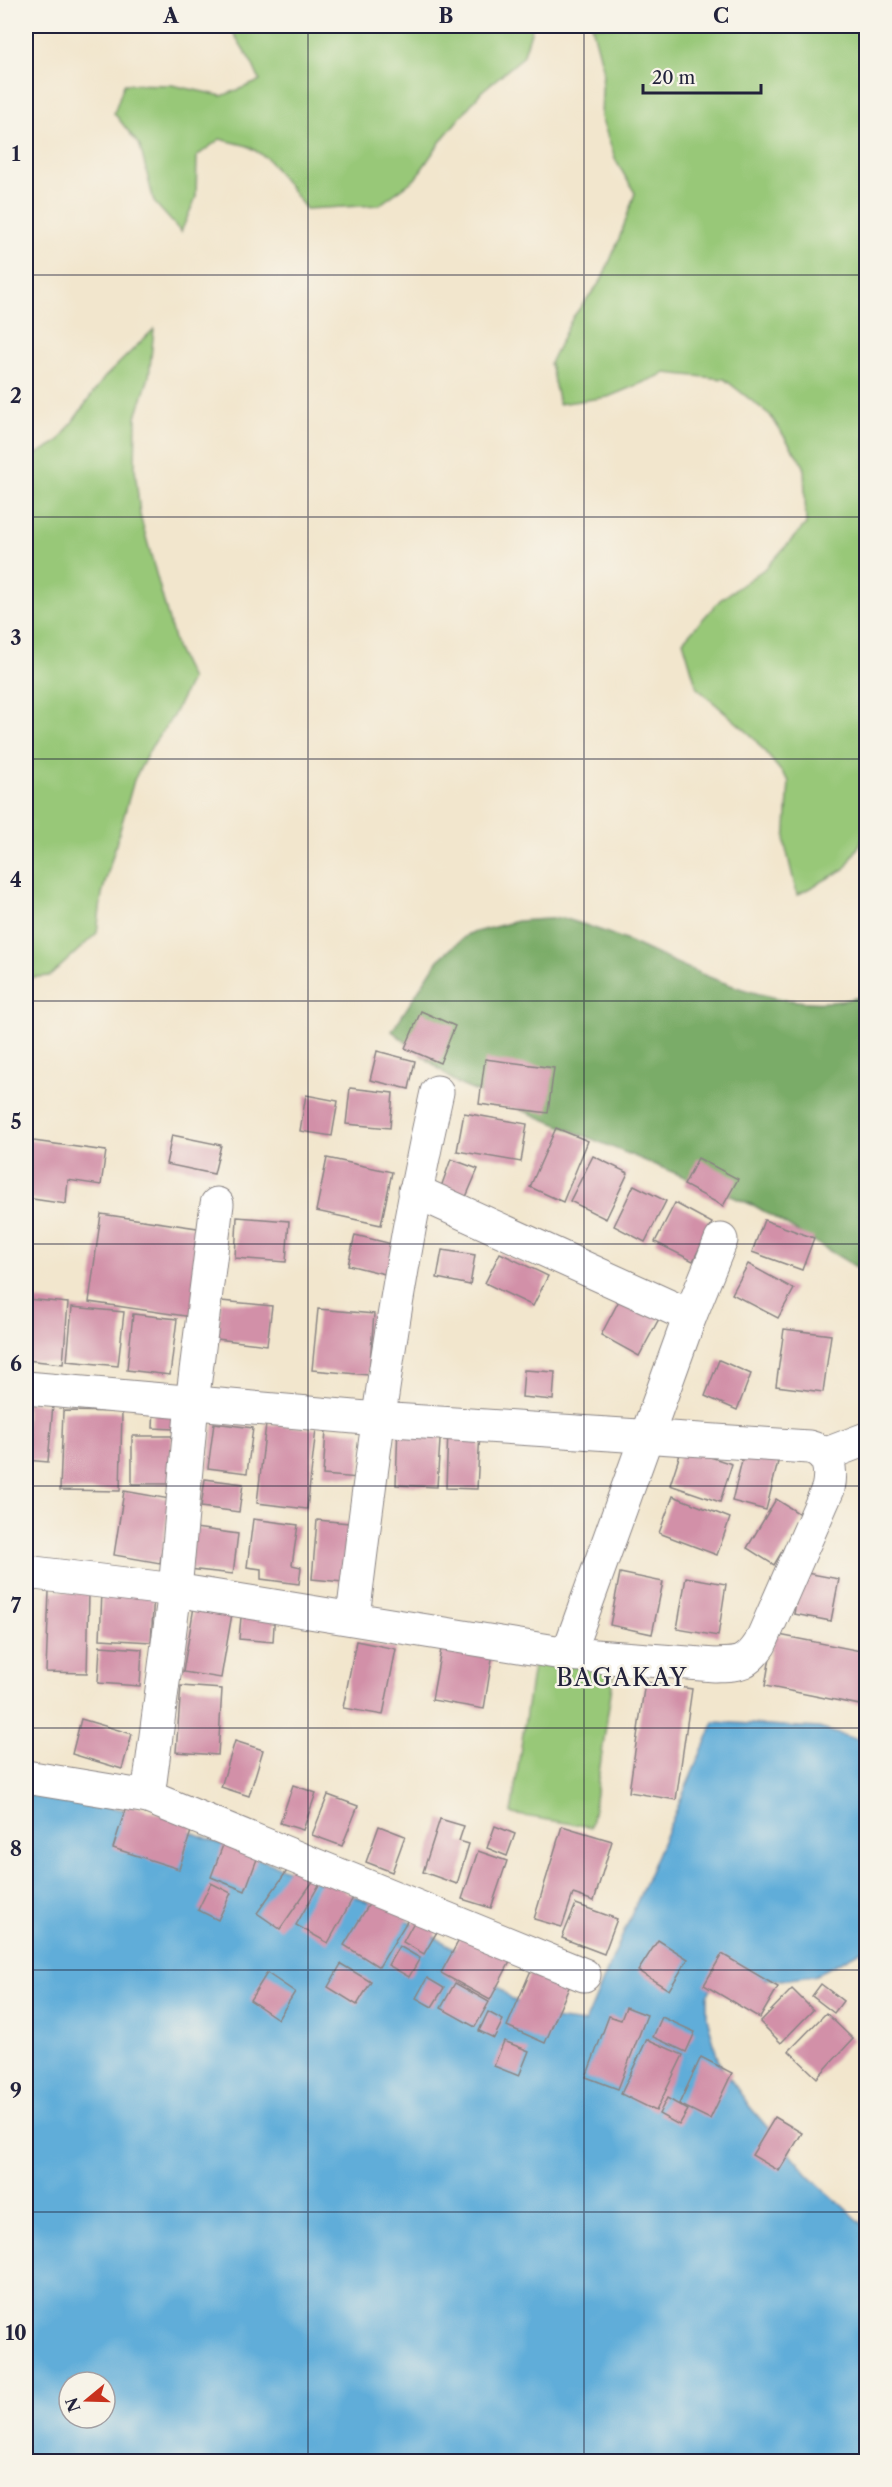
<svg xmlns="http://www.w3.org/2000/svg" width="892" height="2487" viewBox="0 0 892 2487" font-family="'Libre Caslon Text',serif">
<rect width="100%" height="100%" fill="#f7f3e8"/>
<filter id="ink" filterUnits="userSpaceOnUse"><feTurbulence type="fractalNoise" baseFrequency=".0167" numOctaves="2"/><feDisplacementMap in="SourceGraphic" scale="12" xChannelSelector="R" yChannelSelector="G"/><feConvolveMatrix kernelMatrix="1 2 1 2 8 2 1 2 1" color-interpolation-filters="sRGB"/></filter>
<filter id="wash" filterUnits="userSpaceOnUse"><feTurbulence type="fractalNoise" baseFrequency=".008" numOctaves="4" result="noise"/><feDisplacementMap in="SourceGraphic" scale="24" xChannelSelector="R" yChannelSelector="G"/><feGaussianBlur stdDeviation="1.35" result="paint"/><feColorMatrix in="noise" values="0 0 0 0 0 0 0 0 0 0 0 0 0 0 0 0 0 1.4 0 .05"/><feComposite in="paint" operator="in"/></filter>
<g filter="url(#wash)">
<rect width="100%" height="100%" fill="#f2e6cd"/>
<g fill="#98c878" stroke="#5d755a" stroke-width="1.5">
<polygon points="229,26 533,26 523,57 482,91 443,138 415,179 379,205 306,209 267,158 248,146 220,139 197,156 196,197 181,232 154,202 140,146 114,113 124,84 172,85 222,96 260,81 252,63"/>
<polygon points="592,26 866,26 866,834 845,869 797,895 785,844 789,781 751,735 697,688 683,641 720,600 767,567 806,524 804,466 770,415 724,379 666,373 608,397 559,404 550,363 573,317 601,281 618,242 635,193 616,161 601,117 603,68"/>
<polygon points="154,329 149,377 136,417 135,468 140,515 177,650 191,679 173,716 152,746 134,780 102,894 97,933 50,976 26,978 26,460 58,442 104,378"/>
<polygon points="534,1659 614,1672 591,1827 511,1814"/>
</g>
<path fill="#7aac68" stroke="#4e6752" stroke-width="1.5" d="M 563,918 C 590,926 616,935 641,947 C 707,977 793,1020 866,995 L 866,1273 L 755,1206 L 458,1084 L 392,1031 L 438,960 L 468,934 L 517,921 Z"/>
<path fill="#60add9" stroke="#41688a" stroke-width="1.5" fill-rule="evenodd" d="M 714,1722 L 819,1728 L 866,1742 L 866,1948 L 814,1976 L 780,1980 L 737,1976 L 712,1987 L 707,1996 L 707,2017 L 719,2063 L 750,2107 L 809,2176 L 866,2227 L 866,2461 L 26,2461 L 26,1791 L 145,1814 L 384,1908 L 466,1955 L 511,1999 L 553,2019 L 585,2023 ZM 69,2382 L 105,2382 L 105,2418 L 69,2418 Z"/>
<g id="blocks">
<g fill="#d290a8">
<polygon points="421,1011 455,1026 440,1063 405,1048"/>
<polygon points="377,1051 415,1061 409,1089 370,1080"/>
<polygon points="485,1059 554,1068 548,1113 479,1104"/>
<polygon points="350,1088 393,1093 390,1128 346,1124"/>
<polygon points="306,1095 338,1101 332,1136 300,1131"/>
<polygon points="464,1113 527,1124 521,1162 457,1151"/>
<polygon points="556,1128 588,1141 563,1202 530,1187"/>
<polygon points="172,1135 221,1145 214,1174 166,1164"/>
<polygon points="26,1140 106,1151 101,1185 68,1180 66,1204 26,1198"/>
<polygon points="593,1156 628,1173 606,1219 570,1201"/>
<polygon points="327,1158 392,1172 381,1225 316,1211"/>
<polygon points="698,1158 738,1179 723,1206 684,1185"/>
<polygon points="451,1159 478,1169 466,1197 441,1187"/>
<polygon points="634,1185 666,1201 645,1242 614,1226"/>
<polygon points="675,1203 712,1223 693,1261 655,1242"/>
<polygon points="101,1214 204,1229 192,1317 89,1302"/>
<polygon points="237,1217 289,1221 286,1262 235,1258"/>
<polygon points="764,1220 814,1238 802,1270 752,1252"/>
<polygon points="355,1235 396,1245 389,1275 348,1265"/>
<polygon points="442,1250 475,1255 470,1285 437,1278"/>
<polygon points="500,1253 548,1276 533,1306 485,1283"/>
<polygon points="748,1264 794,1289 778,1318 732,1294"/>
<polygon points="624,1291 662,1313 639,1356 601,1335"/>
<polygon points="27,1299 68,1303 63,1364 26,1360"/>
<polygon points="221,1301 272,1306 267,1345 217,1339"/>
<polygon points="72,1307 124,1312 118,1366 67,1361"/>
<polygon points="318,1309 374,1314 369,1375 312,1370"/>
<polygon points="133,1314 177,1319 170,1375 127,1370"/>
<polygon points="784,1329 831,1335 823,1392 776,1386"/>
<polygon points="719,1360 751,1374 737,1410 705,1396"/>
<polygon points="524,1370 555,1372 553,1400 522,1397"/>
<polygon points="26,1402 53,1405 48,1462 26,1460"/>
<polygon points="154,1405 176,1407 175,1429 153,1428"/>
<polygon points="63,1411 122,1412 120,1491 60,1490"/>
<polygon points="214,1423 253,1428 247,1473 208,1468"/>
<polygon points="398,1423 441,1425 437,1487 396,1485"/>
<polygon points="266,1424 316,1429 307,1509 257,1503"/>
<polygon points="448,1429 480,1431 477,1489 446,1488"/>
<polygon points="326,1430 361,1432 359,1478 323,1475"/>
<rect x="132" y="1436" width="40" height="48"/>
<polygon points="682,1448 732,1464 720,1502 670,1485"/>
<polygon points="744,1452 778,1462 766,1510 732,1501"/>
<polygon points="205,1479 243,1484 239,1512 201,1507"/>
<polygon points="124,1491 170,1499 160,1563 114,1555"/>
<polygon points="673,1496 730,1518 717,1555 659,1533"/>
<polygon points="776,1499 803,1516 774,1565 747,1548"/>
<polygon points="253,1519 298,1525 292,1565 301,1567 299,1584 261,1579 261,1569 247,1567"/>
<polygon points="317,1520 349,1523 343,1582 312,1579"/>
<polygon points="195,1528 238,1534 233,1574 189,1569"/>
<polygon points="801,1572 839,1579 831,1621 794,1614"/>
<polygon points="620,1573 663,1582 652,1634 610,1625"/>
<polygon points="686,1577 726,1584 718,1636 677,1629"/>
<polygon points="49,1591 89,1593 87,1673 46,1672"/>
<polygon points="102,1591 154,1594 151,1642 100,1639"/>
<polygon points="196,1595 234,1602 221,1678 183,1672"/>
<polygon points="242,1606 275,1609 273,1642 239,1639"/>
<polygon points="774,1634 866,1652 866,1668 860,1705 765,1686"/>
<polygon points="443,1638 494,1646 484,1709 432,1700"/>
<polygon points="356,1641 396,1649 383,1715 343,1708"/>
<polygon points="100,1646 142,1649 140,1686 98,1683"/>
<polygon points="645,1682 692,1689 676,1800 629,1792"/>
<polygon points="181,1686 222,1689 218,1755 176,1752"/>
<polygon points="81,1719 132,1734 122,1769 72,1754"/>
<polygon points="235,1741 263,1750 249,1796 221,1787"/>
<polygon points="293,1785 316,1793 303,1830 280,1823"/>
<polygon points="328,1795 358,1806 342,1846 312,1835"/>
<polygon points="127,1804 193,1825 179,1869 113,1848"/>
<polygon points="440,1819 464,1826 459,1841 469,1844 457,1884 423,1872"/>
<polygon points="379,1826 405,1836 392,1872 366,1862"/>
<polygon points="495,1826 515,1834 507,1856 487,1848"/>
<polygon points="562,1826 612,1841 594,1901 573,1894 562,1927 534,1919"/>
<polygon points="226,1837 260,1851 245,1891 211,1877"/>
<polygon points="478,1851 507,1861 491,1908 462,1899"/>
<polygon points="294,1861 316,1877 280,1929 257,1913"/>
<polygon points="323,1878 354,1896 328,1943 296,1925"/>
<polygon points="211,1883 231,1893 218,1920 198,1910"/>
<polygon points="374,1896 409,1918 379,1967 344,1945"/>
<polygon points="576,1904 617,1919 604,1954 562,1938"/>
<polygon points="419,1913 441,1925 424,1954 403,1942"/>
<polygon points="464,1931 512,1958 490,2000 441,1973"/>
<polygon points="658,1940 688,1959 669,1990 638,1971"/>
<polygon points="399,1946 420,1958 409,1977 388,1965"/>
<polygon points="722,1954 778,1987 760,2018 704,1985"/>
<polygon points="535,1961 573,1978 545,2043 507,2026"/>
<polygon points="341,1964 371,1982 357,2005 328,1987"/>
<polygon points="267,1973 295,1992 278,2019 250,2000"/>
<polygon points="427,1978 444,1988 432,2007 416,1998"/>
<polygon points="455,1983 489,2002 475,2027 441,2008"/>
<polygon points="821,1984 843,2001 834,2013 812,1996"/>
<polygon points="792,1989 813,2010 781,2043 760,2022"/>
<polygon points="626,2007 647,2015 618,2089 586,2077 609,2016 621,2020"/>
<polygon points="488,2012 503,2020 494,2038 479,2031"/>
<polygon points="826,2013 853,2039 817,2078 789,2051"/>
<polygon points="662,2017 695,2032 686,2052 653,2037"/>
<polygon points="647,2039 683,2055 656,2111 621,2094"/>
<polygon points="504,2041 529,2051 519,2076 494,2066"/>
<polygon points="701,2057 732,2073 710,2119 679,2104"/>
<polygon points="667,2098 688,2110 679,2125 659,2114"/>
<polygon points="775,2117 802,2133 779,2171 752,2155"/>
</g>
</g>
</g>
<g filter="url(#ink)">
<use href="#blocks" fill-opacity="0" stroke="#8a8484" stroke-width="1.5"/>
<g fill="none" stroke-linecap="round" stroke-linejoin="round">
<g stroke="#8a8484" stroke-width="35">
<g id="minor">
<polyline points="415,1191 690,1316"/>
<path d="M 26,1388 L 377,1419 L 809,1447 C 830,1452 832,1471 828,1489 L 760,1644 C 746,1665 739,1664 715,1665 L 568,1654 L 175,1590 L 26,1572"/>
<polyline points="824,1455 866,1439"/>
<path d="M 353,1617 C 374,1441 398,1265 437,1092"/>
<polyline points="568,1654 690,1316 721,1240"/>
<polyline points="26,1777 148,1797 175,1590 192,1403 217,1204"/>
<polyline points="148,1797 584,1975"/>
</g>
</g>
<use href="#minor" stroke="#fff" stroke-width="33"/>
</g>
</g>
<path fill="none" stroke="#22223b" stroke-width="1.5" stroke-opacity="0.55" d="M 308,26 L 308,2462M 584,26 L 584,2462M 26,275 L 866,275M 26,517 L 866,517M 26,759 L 866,759M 26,1001 L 866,1001M 26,1244 L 866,1244M 26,1486 L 866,1486M 26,1728 L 866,1728M 26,1970 L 866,1970M 26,2212 L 866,2212"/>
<g text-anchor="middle" stroke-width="5" stroke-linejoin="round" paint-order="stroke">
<g font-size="24" letter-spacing="1.5" fill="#22223b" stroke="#f7f3e8">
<text x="622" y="1686">BAGAKAY</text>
</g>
</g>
<rect width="892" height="2487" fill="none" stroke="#f7f3e8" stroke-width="66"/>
<g transform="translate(87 2400) rotate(251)"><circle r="28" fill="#f7f3e8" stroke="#a29fa3" stroke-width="1.5"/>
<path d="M0-4.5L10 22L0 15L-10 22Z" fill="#c8321e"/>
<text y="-9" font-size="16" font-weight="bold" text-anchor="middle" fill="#22223b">N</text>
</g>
<path d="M643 84v9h118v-9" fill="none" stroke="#22223b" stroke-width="3"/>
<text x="652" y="84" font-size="18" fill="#22223b" stroke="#f7f3e8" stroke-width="4.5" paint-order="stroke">20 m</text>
<rect x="33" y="33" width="826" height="2421" fill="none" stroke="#22223b" stroke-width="2"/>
<g font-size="20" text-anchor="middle" font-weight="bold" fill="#22223b">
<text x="171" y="23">A</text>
<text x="446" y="23">B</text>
<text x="721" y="23">C</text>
<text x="16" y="161">1</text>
<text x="16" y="403">2</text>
<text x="16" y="645">3</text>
<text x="16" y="887">4</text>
<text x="16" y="1129">5</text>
<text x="16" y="1371">6</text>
<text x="16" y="1613">7</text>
<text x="16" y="1856">8</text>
<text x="16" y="2098">9</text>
<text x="16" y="2340">10</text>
</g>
</svg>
